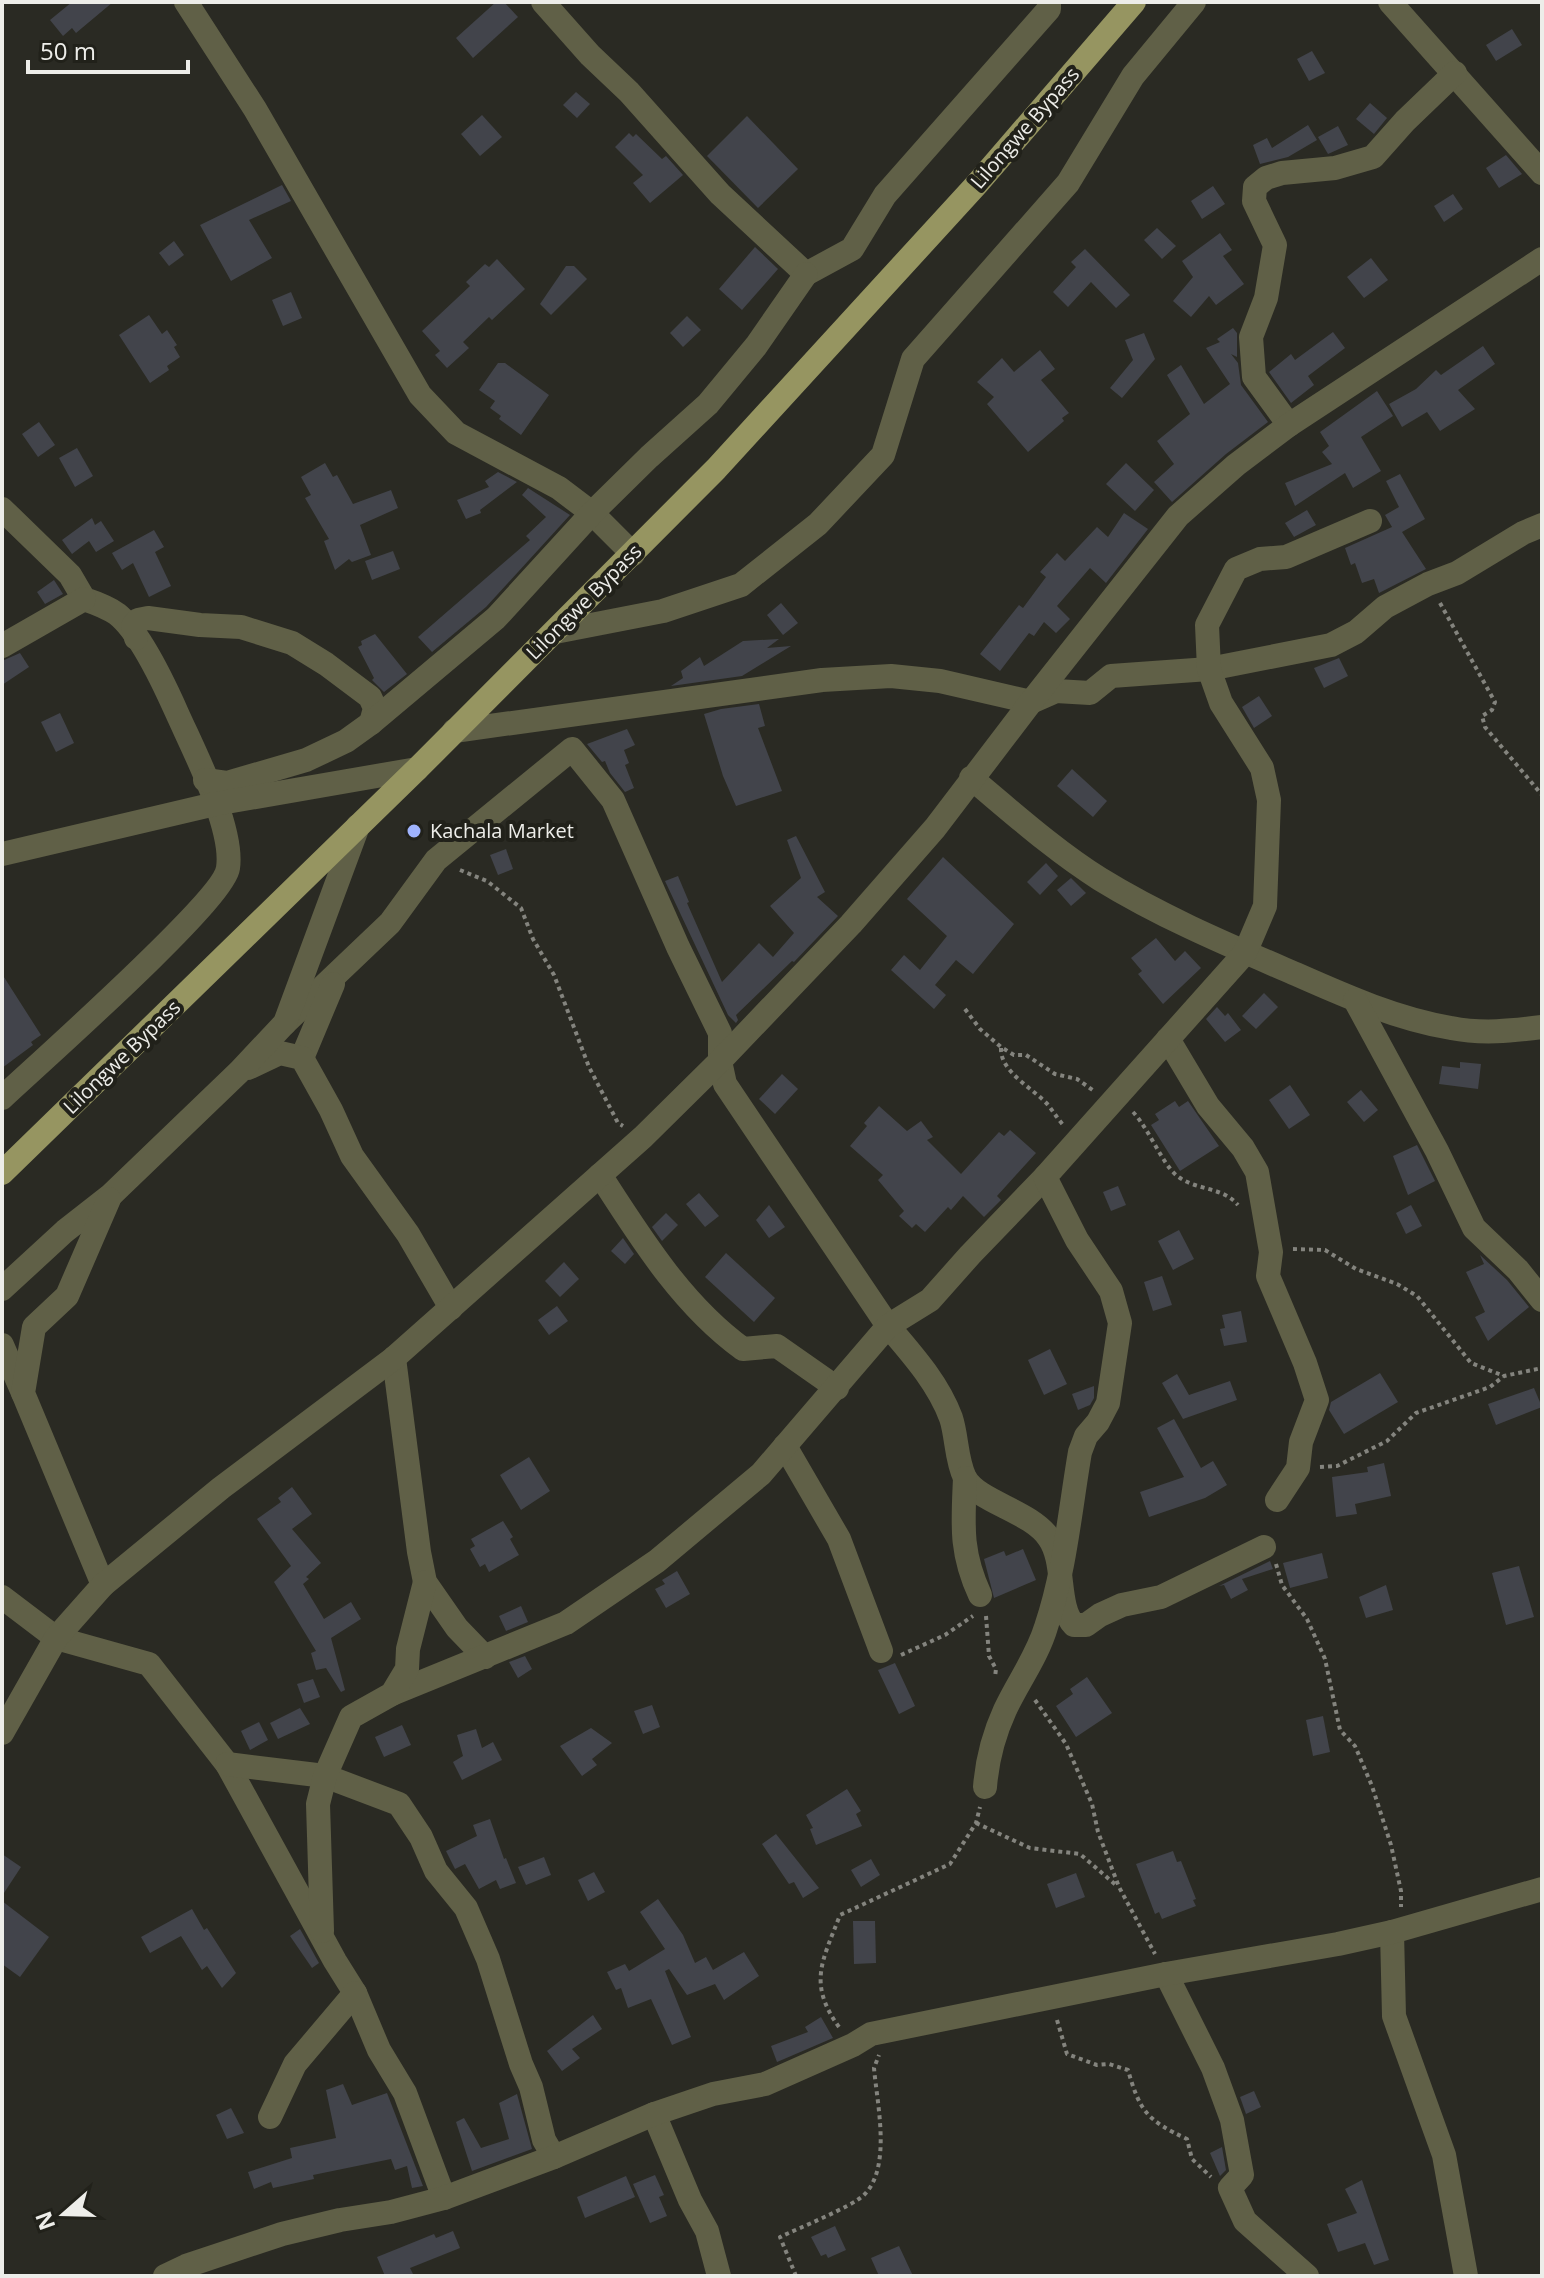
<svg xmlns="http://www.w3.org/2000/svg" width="1544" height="2278" viewBox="0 0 1544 2278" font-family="'Open Sans',sans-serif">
<rect width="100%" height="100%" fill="#2a2a23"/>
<g fill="#42444b">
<polygon points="72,2 113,2 76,33 72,28 63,36 50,20"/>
<polygon points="496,2 504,2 518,17 473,58 456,38"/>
<polygon points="1512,29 1522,45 1496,61 1486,45"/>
<polygon points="1312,51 1325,73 1309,81 1297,59"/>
<polygon points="576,92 590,104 577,118 563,105"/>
<polygon points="1370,103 1387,118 1374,134 1356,119"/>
<polygon points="482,115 502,137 480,156 461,134"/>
<polygon points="747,116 798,169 758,208 707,156"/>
<polygon points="1308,125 1317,140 1288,157 1260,164 1253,145 1267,138 1272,148"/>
<polygon points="1338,126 1348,145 1328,154 1318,137"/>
<polygon points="629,133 633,137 636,134 662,159 666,156 683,175 650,203 633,183 643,175 615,147"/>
<polygon points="1506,155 1522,174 1499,188 1486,168"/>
<polygon points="282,185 291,201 249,220 272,258 231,281 200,225"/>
<polygon points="1213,186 1225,204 1202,219 1191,201"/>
<polygon points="1453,194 1463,209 1444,222 1434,206"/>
<polygon points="1157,228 1176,246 1162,259 1144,240"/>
<polygon points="1220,233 1232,250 1223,256 1244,284 1216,305 1209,296 1191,317 1173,301 1193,277 1182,261"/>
<polygon points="174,241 184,255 169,266 159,253"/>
<polygon points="755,247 778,269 742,310 719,289"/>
<polygon points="1085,249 1130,295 1116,308 1091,282 1068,307 1053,292 1076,267 1071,262"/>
<polygon points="1371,258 1388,280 1364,298 1347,277"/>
<polygon points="497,259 525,289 492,320 489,317 463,342 469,348 447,368 435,355 440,351 422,331 470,286 466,282 485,264 489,267"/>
<polygon points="566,266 574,266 587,279 551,315 540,304"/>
<polygon points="291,292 302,318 283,326 272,300"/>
<polygon points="149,315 162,334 167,330 177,345 174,347 180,357 167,366 169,370 150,383 119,335"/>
<polygon points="687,316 701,330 683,347 670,333"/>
<polygon points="1233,328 1237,333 1237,357 1231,354 1238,363 1241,385 1268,422 1226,454 1172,502 1154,482 1174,464 1157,441 1190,414 1167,375 1181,365 1204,404 1230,384 1206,348 1220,342 1217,339"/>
<polygon points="1333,332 1345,348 1308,376 1314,385 1291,403 1269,372 1291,354 1295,360"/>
<polygon points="1144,333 1155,359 1122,398 1110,388 1133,360 1125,340"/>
<polygon points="1483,346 1495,364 1458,390 1475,409 1440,431 1427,412 1402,427 1389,404 1416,389 1436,370 1441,375"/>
<polygon points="1040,350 1055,369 1041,380 1069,413 1062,418 1064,421 1028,452 987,404 994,397 977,382 1002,358 1014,372"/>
<polygon points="498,363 505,363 549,395 521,435 499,419 501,416 490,408 495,401 479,390"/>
<polygon points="1377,391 1393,416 1361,437 1381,471 1353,488 1345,473 1295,506 1285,483 1332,464 1322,452 1329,446 1320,432"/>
<polygon points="39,422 55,445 38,457 22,434"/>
<polygon points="77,448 93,476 75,487 59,458"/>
<polygon points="325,463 333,477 337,475 353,504 391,490 398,508 360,525 371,555 352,562 349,559 335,570 324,541 329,539 305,498 311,495 301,477"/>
<polygon points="1126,463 1154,490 1135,511 1106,484"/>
<polygon points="498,472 517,482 480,510 481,513 466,519 457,500 489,487 485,481"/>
<polygon points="1400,474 1425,519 1402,532 1426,569 1379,593 1374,579 1362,583 1355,563 1351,565 1345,548 1392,527 1385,515 1399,507 1386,481"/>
<polygon points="528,488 570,515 486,607 432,652 418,637 530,540 526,536 546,517 522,495"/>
<polygon points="1307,510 1316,525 1294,537 1285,523"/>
<polygon points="1124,513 1148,529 1106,583 1090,568 1057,606 1070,619 1056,633 1044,622 1034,636 1029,633 1000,671 980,654 1019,605 1023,608 1046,577 1040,572 1057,553 1065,561 1097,527 1108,537"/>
<polygon points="92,518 95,525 101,521 114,541 96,552 89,541 72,554 62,540"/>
<polygon points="154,530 164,547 155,552 171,586 149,597 133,563 122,570 112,553"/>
<polygon points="393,551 400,569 372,580 365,561"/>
<polygon points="54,580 63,594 45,604 37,592"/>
<polygon points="781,603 798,623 783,635 767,615"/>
<polygon points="375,634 407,674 384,692 372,680 374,678 358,647 362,645 361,641"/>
<polygon points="779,639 767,648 791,646 742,676 671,686 683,678 681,671 700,657 704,666 743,641"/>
<polygon points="20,653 29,667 2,685 2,661"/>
<polygon points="1339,658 1348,676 1324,688 1314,668"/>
<polygon points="1259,696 1272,716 1254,728 1242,707"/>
<polygon points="759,704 765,726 758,728 782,791 736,806 723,776 704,714 721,709"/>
<polygon points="60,713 74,743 56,752 41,722"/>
<polygon points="627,729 635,745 624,750 629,763 625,765 634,788 625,792 610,773 605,761 602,762 587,744"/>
<polygon points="1072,769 1107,801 1093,817 1057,786"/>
<polygon points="796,836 825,892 817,897 838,916 794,962 792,961 736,1015 738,1020 736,1023 728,1015 665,881 678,876 689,902 687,903 722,982 759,943 773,957 794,933 770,906 801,878 787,840"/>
<polygon points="506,849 513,869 498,875 490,855"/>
<polygon points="943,857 1014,924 973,974 956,960 935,985 946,995 934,1009 891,970 904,955 920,970 947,936 907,899"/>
<polygon points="1046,863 1058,876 1040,895 1027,882"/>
<polygon points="1071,878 1086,893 1071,906 1057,890"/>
<polygon points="1156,938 1175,961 1185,951 1201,968 1163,1004 1138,974 1142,971 1131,958"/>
<polygon points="2,974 41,1035 31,1042 33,1045 2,1068"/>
<polygon points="1264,993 1278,1007 1256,1029 1242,1016"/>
<polygon points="1217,1007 1225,1016 1228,1013 1241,1030 1225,1042 1206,1019"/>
<polygon points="1460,1062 1481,1064 1478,1089 1439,1084 1442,1066 1460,1068"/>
<polygon points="782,1074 798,1089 775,1114 759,1099"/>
<polygon points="1290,1085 1310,1115 1289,1129 1269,1100"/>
<polygon points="1361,1090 1378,1110 1364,1122 1347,1102"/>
<polygon points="1175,1101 1179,1107 1188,1101 1219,1146 1180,1171 1151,1125 1159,1120 1155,1114"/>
<polygon points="879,1106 907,1131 921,1121 933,1137 927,1140 961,1174 999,1132 1004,1136 1010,1130 1036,1153 997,1196 1001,1200 984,1217 963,1196 951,1210 948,1207 925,1232 916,1224 912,1228 899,1216 904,1211 878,1180 883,1175 850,1146 867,1126 864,1123"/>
<polygon points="1417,1145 1435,1181 1408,1195 1393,1156"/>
<polygon points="1118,1186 1126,1205 1111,1211 1103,1192"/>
<polygon points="699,1193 719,1216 705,1227 686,1204"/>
<polygon points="769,1205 785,1227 769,1238 756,1220"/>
<polygon points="1411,1205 1422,1226 1406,1234 1396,1213"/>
<polygon points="666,1213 678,1225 662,1241 652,1227"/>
<polygon points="1179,1230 1194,1259 1173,1270 1158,1241"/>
<polygon points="623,1238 634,1254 625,1264 611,1251"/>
<polygon points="726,1253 775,1298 754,1322 705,1277"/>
<polygon points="1480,1255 1507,1280 1529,1307 1488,1341 1475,1317 1485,1312 1466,1272 1484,1264"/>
<polygon points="564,1262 579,1279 560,1297 545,1281"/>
<polygon points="1162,1276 1172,1305 1153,1311 1144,1282"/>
<polygon points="557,1306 568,1321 549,1335 538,1320"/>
<polygon points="1241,1311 1247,1342 1224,1346 1220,1329 1225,1328 1222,1315"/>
<polygon points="1050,1349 1067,1384 1044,1395 1028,1360"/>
<polygon points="1380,1373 1398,1402 1344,1434 1329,1410 1331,1402"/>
<polygon points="1177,1374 1189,1395 1230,1381 1237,1400 1183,1419 1162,1383"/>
<polygon points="1094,1386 1094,1398 1090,1405 1078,1410 1072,1394"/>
<polygon points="1534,1388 1542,1407 1496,1425 1488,1404"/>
<polygon points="1174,1419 1201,1468 1213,1461 1227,1485 1205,1498 1149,1517 1140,1492 1184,1477 1157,1428"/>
<polygon points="529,1457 550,1491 521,1510 500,1475"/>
<polygon points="1384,1463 1391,1496 1355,1504 1357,1514 1336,1517 1332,1477 1368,1472 1367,1467"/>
<polygon points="292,1487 312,1514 292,1529 321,1563 306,1577 309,1579 303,1584 324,1619 351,1602 361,1619 331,1638 345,1690 341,1692 326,1668 316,1670 311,1653 316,1651 274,1582 291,1566 257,1519 281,1502 278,1498"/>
<polygon points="503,1521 513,1537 510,1539 519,1555 489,1572 485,1564 480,1567 470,1549 475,1546 471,1539"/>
<polygon points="1023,1549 1036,1580 994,1598 984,1559 1004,1551 1006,1556"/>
<polygon points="1322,1553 1328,1578 1290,1588 1283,1563"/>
<polygon points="1270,1561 1273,1569 1242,1579 1248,1590 1231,1599 1224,1585 1219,1586"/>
<polygon points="1519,1566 1534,1617 1506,1625 1492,1573"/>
<polygon points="677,1571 690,1594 666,1608 655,1589 665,1584 662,1580"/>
<polygon points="1386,1585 1393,1610 1366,1618 1359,1597"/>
<polygon points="521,1606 528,1622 506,1631 499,1616"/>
<polygon points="525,1656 532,1669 518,1678 509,1662"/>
<polygon points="895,1663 915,1706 899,1714 878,1670"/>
<polygon points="1087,1677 1112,1713 1076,1737 1056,1706 1073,1694 1070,1689"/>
<polygon points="313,1679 320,1697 304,1703 297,1684"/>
<polygon points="652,1705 660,1727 643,1734 634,1711"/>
<polygon points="300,1708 310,1724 278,1739 270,1723"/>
<polygon points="1323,1716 1330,1752 1313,1756 1306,1720"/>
<polygon points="259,1722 268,1740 250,1750 241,1731"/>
<polygon points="402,1725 411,1745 384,1757 375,1737"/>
<polygon points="591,1728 612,1743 592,1759 597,1765 582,1776 560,1746"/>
<polygon points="476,1729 482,1748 493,1742 502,1760 462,1780 453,1762 463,1756 457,1735"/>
<polygon points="847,1789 861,1811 856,1814 862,1826 816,1845 810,1829 813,1828 806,1815"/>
<polygon points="490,1819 504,1859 506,1858 516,1883 500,1889 496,1880 479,1889 465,1864 455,1869 446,1851 477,1836 473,1825"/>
<polygon points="776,1834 819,1888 803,1898 794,1882 789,1884 762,1844"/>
<polygon points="1173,1851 1177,1862 1181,1861 1196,1899 1193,1900 1196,1906 1162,1919 1159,1912 1155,1914 1136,1864"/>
<polygon points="2,1854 21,1867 2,1896"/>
<polygon points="544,1857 551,1875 526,1885 518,1867"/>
<polygon points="871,1859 880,1875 861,1887 851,1870"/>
<polygon points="594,1872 605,1892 588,1901 578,1880"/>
<polygon points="1076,1873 1085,1897 1056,1908 1047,1884"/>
<polygon points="658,1899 683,1935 695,1963 706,1957 713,1970 744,1952 759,1976 724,2000 715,1984 687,1995 669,1969 665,1971 691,2037 672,2045 651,1999 628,2008 621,1988 616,1990 607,1972 625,1964 629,1971 665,1949 640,1912"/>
<polygon points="2,1901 49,1937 20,1977 2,1964"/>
<polygon points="192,1909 204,1930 207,1928 236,1973 222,1988 207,1966 202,1970 181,1936 150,1953 141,1937"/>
<polygon points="853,1921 875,1921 876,1963 854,1964"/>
<polygon points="300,1929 319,1963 312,1968 290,1936"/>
<polygon points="593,2015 602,2029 572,2049 580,2058 562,2071 547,2051"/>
<polygon points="821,2017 833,2038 777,2062 771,2046 808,2032 805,2027"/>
<polygon points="343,2084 352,2105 387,2093 423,2186 412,2188 407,2166 395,2170 391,2159 313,2175 314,2179 273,2188 271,2182 254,2189 248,2172 292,2158 290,2148 336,2138 326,2090"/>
<polygon points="1254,2091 1261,2107 1246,2114 1240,2097"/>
<polygon points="517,2094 532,2149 472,2171 456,2122 464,2118 481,2148 509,2139 499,2103"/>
<polygon points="231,2108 244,2133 227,2139 216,2115"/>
<polygon points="1222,2147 1226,2170 1220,2176 1210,2153"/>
<polygon points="655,2175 664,2195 659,2197 667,2216 650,2223 633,2184"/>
<polygon points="626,2176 635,2197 585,2218 577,2197"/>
<polygon points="1362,2180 1389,2260 1374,2265 1365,2243 1338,2252 1327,2224 1357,2213 1345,2189"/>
<polygon points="835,2226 846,2250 828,2258 826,2254 821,2256 811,2237"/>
<polygon points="453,2231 460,2248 410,2268 414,2276 385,2276 377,2257 434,2234 436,2238"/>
<polygon points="899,2246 913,2276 879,2276 871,2258"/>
</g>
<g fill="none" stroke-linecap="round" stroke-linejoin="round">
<g stroke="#84847e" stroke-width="4" stroke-dasharray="4 4" stroke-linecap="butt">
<polyline points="1440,603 1495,702 1492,710 1482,716 1485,727 1542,795"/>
<polyline points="460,870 487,881 521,908 533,939 554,975 589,1067 618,1123 623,1126"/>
<polyline points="965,1009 980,1029 1001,1047 1014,1055 1026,1055 1055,1074 1077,1079 1094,1091"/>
<path d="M 1001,1048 C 1000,1073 1035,1089 1049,1106 C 1054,1113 1058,1119 1064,1126"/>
<path d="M 1133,1112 C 1149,1129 1162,1163 1176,1175 C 1195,1191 1222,1186 1238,1205"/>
<polyline points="1293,1249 1325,1250 1356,1269 1397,1284 1417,1296 1471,1363 1504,1376"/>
<polyline points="1320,1467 1337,1466 1387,1441 1416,1413 1490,1387 1504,1376 1542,1368"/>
<polyline points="1276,1564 1282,1585 1307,1619 1325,1659 1340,1730 1355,1746 1372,1786 1391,1845 1401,1891 1401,1907"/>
<polyline points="986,1616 989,1656 996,1669 995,1677"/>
<polyline points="901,1655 945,1635 973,1616"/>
<polyline points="1035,1700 1066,1744 1092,1804 1098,1832 1119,1887 1155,1954"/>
<polyline points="976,1823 1030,1848 1080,1854 1117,1886"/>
<path d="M 1057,2020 L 1067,2054 L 1097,2065 L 1109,2064 L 1128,2070 C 1140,2112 1147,2120 1187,2139 L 1192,2159 L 1211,2177"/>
<path d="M 839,2027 C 807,1983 823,1960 840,1915 L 950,1864 L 976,1823 L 980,1807"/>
<path d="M 796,2276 L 780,2237 C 797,2229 853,2206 864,2195 C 892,2167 877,2104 874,2068 L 879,2055"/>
</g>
<g stroke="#606047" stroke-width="24">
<polyline points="186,2 255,109 420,395 456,433 559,488 592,513 633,554"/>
<polyline points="543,2 590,55 629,92 720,194 806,274 852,249 885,195 1049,9 1049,2"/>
<polyline points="1390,2 1542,173"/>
<polyline points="1289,425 1254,377 1251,337 1266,298 1275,245 1254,201 1255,187 1266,178 1282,173 1335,168 1373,157 1405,121 1455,73"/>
<path d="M 2,509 L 70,575 L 84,599 C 96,603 107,607 117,614 C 140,632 165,686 177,713 C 194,751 234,828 228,868 C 224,900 37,1065 2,1098"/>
<polyline points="555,632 663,611 741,585 818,524 883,455 913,359 1068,183 1133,76 1194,2"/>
<polyline points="136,638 133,626 138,620 148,618 200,625 241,627 292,643 326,664 370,697 375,708 371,723"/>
<polyline points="2,646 84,599"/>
<polyline points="454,731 822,680 891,676 940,681 1031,702 1056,691 1090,693 1111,676 1209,669 1331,645 1356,632 1385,607 1428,584 1457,573 1523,533 1542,525"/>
<path d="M 971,778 C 1013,813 1054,850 1100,879 C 1160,916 1226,944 1291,972 C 1343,995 1396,1019 1451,1028 C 1482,1034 1511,1031 1542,1027"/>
<polyline points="205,780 227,783 306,760 346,741 371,723 496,618 592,513 649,457 708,404 756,346 806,274"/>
<polyline points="2,854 215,804 417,769"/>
<polyline points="1355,1000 1437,1151 1474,1228 1518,1270 1542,1300"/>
<path d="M 285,1023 L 390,923 L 436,860 L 572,749 L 613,800 L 678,947 L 720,1033 L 720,1061 L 725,1084 L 888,1326 C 912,1354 938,1383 951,1418 C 957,1436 956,1460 965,1478 C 978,1502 1031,1511 1049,1538 C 1066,1562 1056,1606 1074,1625 L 1086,1625 L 1100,1615 L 1122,1605 L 1161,1597 L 1264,1547"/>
<polyline points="1168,1039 1208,1106 1243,1148 1257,1172 1271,1252 1268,1276 1305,1363 1317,1400 1301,1442 1298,1468 1277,1500"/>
<polyline points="302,1058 333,984"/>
<polyline points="248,1068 280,1053 302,1058 331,1110 352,1156 408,1234 451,1308"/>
<path d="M 600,1175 C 640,1237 682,1305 743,1349 L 777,1346 L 837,1388"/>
<polyline points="2,1289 65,1231 111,1195 239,1072 285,1023 358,826"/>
<polyline points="2,1345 23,1393"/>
<polyline points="394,1358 419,1552 425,1582 457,1628 485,1657"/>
<polyline points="785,1446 839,1539 881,1651"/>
<path d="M 965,1478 C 963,1524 960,1552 980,1595"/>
<polyline points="103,1585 23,1393 34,1327 67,1296 109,1199"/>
<polyline points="2,1597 56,1638 149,1664 227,1764 335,1961 355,1993 379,2050 405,2093 444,2198"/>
<polyline points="392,1694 566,1623 657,1561 761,1474 888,1326 930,1300 970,1255 1045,1177"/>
<polyline points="2,1733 56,1638 103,1585 221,1488 394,1358 643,1137 720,1061 851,924 935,828 1031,702 1178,516 1236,465 1289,425 1542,259"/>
<polyline points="227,1764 325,1776 399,1804 421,1837 436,1871 466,1908 488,1959 521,2064 531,2087 544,2140 554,2157"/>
<path d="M 985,1787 C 987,1761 994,1734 1005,1710 C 1018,1682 1037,1657 1046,1627 C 1065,1571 1070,1510 1080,1452 L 1086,1436 L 1098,1422 L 1108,1403 L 1120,1323 L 1111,1291 L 1077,1240 L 1045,1177 L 1245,953 L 1265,906 L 1269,800 L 1262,768 L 1221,703 L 1209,669 L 1207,625 L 1236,569 L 1260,559 L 1286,557 L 1370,521"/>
<polyline points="322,1931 318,1804 325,1776 351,1717 392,1694 407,1669 408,1649 425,1582"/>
<polyline points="1392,1932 1394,2016 1444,2155 1466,2276"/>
<polyline points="1166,1974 1213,2068 1232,2120 1242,2175 1230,2188 1245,2221 1307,2276"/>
<polyline points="654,2114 690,2200 707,2231 719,2276"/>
<polyline points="270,2117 295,2064 355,1993"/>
<polyline points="165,2276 186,2266 282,2234 340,2220 391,2212 444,2198 554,2157 654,2114 713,2094 765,2084 853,2045 871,2034 1166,1974 1338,1944 1392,1932 1542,1889"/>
</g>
<polyline stroke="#969561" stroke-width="24" points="2,1173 417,769 716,469 977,184 1134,2"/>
</g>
<circle fill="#9fb3fd" stroke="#21211a" stroke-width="3" cx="414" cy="831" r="8"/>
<g text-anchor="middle" stroke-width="8" stroke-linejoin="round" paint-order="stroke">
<g font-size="20" fill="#edede9" stroke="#21211a">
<text transform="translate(1025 128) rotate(-49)" y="7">Lilongwe Bypass</text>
<text transform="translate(584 602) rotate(-45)" y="7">Lilongwe Bypass</text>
<text transform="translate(122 1057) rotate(-44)" y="7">Lilongwe Bypass</text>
</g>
<g font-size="20" fill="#edede9" stroke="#21211a" text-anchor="start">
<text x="430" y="838">Kachala Market</text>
</g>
</g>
<rect width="1544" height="2278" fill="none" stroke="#edede9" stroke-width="8"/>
<g transform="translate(64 2214) rotate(250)" stroke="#21211a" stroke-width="6" paint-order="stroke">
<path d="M0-6L14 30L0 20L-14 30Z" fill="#edede9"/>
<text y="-12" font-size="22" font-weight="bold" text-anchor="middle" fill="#edede9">N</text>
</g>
<path d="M28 60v12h160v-12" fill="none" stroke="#edede9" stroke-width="4"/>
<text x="40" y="60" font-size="24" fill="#edede9" stroke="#21211a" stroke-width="6" paint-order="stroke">50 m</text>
</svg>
